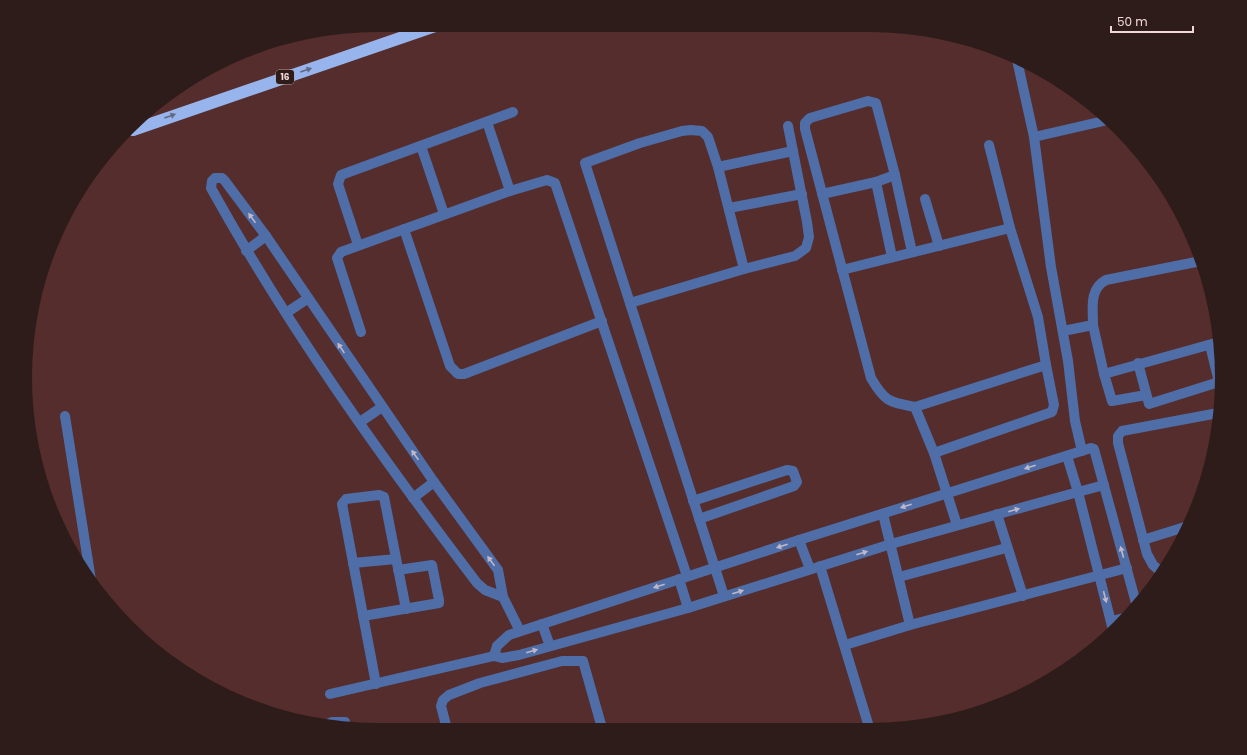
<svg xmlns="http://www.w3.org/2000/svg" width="1247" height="755" viewBox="0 0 1247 755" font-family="Poppins,sans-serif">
<rect width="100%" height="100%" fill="#552d2c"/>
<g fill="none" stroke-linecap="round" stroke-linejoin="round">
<g stroke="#4f6da7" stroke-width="10">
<polyline points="1017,60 1034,137 1051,267 1068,361 1075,421 1082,451"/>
<polyline points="487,122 510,191"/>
<polyline points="1034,137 1108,120"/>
<polyline points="421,146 444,214"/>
<polyline points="718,167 793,151"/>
<polyline points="876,182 892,257"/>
<polyline points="822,194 876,182 895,175"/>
<polyline points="925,199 939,246"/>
<polyline points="729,208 802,194"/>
<polyline points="404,229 450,366 458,374 464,374 602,321"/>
<polyline points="358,245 338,184 341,175 513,112"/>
<polyline points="246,251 266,236"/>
<path d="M 912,252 L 895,175 L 876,103 L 868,101 L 810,118 L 805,123 L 805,129 L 871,378 C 885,402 889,402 915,407 L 934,453 L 957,525"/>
<polyline points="842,270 1010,228"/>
<polyline points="630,303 744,269 795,256 806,248 809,237 807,222 788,126"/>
<polyline points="286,313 307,299"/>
<polyline points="1093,325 1104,374 1219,342"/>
<path d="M 1063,331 L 1093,325 C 1093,308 1089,289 1106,280 L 1201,261"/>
<polyline points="361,332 337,258 341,252 510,191 547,180 555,183 687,576"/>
<polyline points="1210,345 1219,382"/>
<polyline points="1138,363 1149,404 1222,381"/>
<polyline points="1104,374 1112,401 1146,395"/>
<polyline points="915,407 1046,365 1038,317 1010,228 989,145"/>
<polyline points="65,416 91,580"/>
<polyline points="360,422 382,407"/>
<polyline points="934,453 1052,412 1054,405 1046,365"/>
<polyline points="1067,456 1078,492 1104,485"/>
<polyline points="413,498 434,482"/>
<polyline points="693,501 787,470 793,471 797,482 794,486 699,519"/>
<polyline points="883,514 910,625"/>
<polyline points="997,514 1023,596"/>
<polyline points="799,540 810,569"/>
<polyline points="1143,540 1188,526"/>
<polyline points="353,563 396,559"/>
<polyline points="820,566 869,727"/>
<polyline points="1162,573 1153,565 1147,554 1118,443 1118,436 1122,431 1218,413"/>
<polyline points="899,577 1006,548"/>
<polyline points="679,579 688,608"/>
<polyline points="724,596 585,163 640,143 682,131 691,130 702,131 708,137 718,167 744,269"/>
<path d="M 503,597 L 485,590 L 477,583 C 381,457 288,327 211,188 L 212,181 L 215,178 L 222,178 L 225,181 L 266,236 L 434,482 L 498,570 L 503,597 L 520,631"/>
<polyline points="363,616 439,603 439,600 432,565 398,570"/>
<polyline points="1111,621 1124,618"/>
<polyline points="542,624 550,646"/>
<polyline points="845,645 910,625 1127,568"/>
<polyline points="494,656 497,646 509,635 799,540 1091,448 1094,449 1136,603"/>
<polyline points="376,684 342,504 346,499 379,495 384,497 406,609"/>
<polyline points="330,694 494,656 502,658 519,655 688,608 891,544 1078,492 1113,630"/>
<polyline points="328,724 332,722 345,722 346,728"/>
<polyline points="447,729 441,706 443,700 449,695 480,683 562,661 583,661 602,728"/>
</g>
<polyline stroke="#97b5ec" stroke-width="12" points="133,130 438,25"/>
</g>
<defs><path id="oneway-solid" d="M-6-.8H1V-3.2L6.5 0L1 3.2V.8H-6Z"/></defs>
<g fill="#626884">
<use href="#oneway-solid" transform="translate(306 70) rotate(-19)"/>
<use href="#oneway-solid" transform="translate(170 116) rotate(-20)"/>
</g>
<g fill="#c0b7c7">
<use href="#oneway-solid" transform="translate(252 218) rotate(-126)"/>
<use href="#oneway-solid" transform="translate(341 348) rotate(-124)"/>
<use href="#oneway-solid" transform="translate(415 455) rotate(-125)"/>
<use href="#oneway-solid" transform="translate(1030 467) rotate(163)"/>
<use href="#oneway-solid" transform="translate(906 506) rotate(162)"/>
<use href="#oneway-solid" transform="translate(1014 510) rotate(-16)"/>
<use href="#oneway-solid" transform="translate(782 546) rotate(162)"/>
<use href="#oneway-solid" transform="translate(1122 552) rotate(-105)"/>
<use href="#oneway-solid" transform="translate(862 553) rotate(-17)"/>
<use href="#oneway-solid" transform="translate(491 561) rotate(-126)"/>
<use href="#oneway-solid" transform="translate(659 586) rotate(162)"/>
<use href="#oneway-solid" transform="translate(738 592) rotate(-18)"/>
<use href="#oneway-solid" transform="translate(1105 597) rotate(76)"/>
<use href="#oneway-solid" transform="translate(532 651) rotate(-16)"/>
</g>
<g text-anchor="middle" stroke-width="3.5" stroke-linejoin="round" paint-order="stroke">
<rect fill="#2e1c1b" stroke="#b69f9d" stroke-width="1" x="276" y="70" width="18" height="14" rx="3"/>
<g font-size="9" font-weight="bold" fill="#f1d7d5">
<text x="285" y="80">16</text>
</g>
</g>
<path d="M0 0H1247V755H0ZM377 32H870A345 345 0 0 1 1215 377V378A345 345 0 0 1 870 723H377A345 345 0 0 1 32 378V377A345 345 0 0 1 377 32Z" fill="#2e1c1b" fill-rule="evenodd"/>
<path d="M1111 26v6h82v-6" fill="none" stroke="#f1d7d5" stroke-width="2"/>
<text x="1117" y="26" font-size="12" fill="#f1d7d5" stroke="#2e1c1b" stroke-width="3" paint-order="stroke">50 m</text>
</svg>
